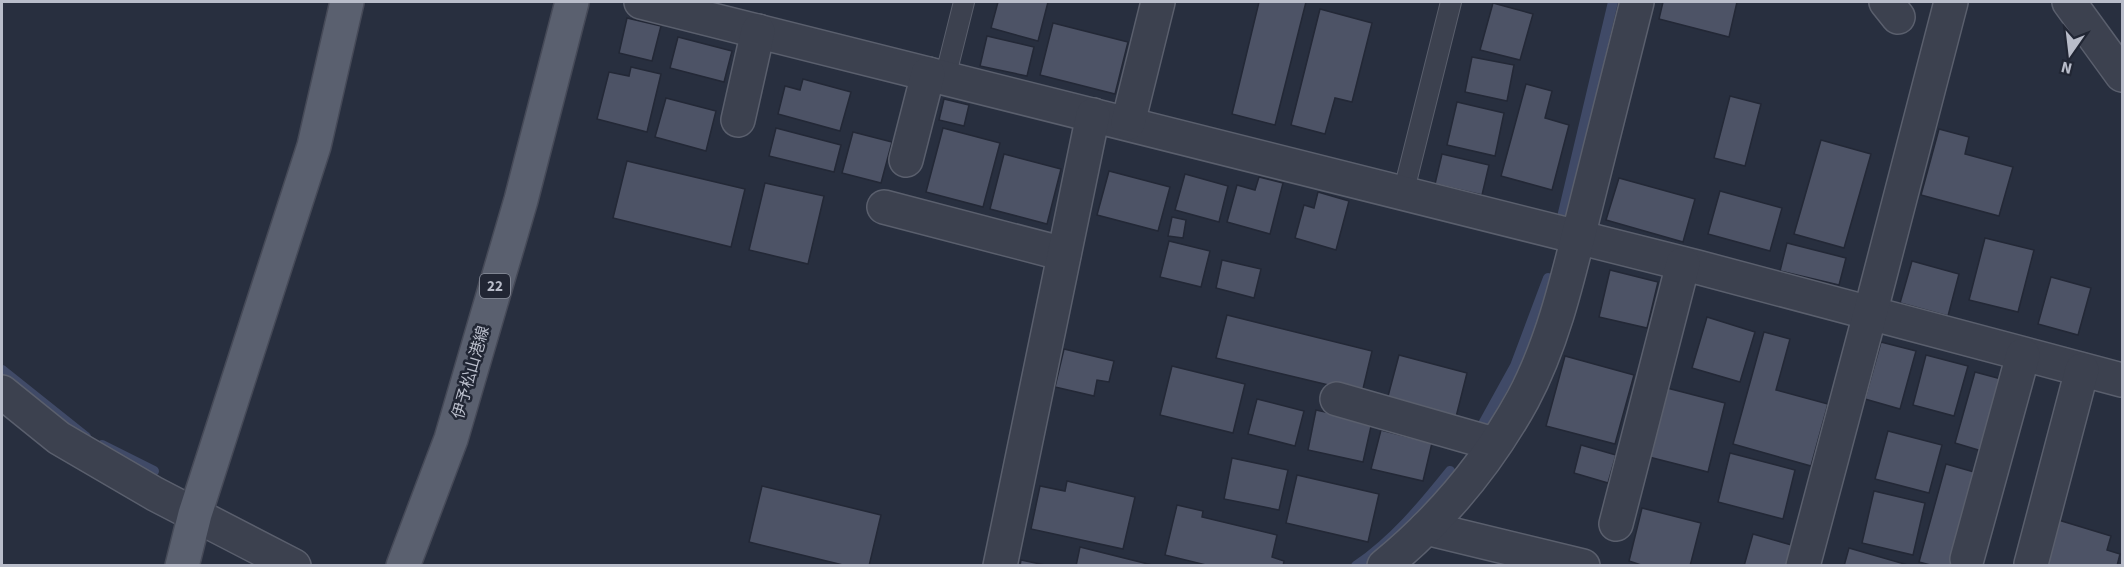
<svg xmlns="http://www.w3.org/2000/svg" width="2124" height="567" viewBox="0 0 2124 567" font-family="'Source Sans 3','Noto Sans JP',sans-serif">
<rect width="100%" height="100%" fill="#282f3f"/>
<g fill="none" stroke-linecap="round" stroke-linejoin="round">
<g stroke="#404a67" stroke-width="10">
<polyline points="1563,213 1613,2"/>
<polyline points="2,370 86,437"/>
<polyline points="1483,424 1515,366 1548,278"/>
<polyline points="102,445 154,471"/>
<path d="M 1356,566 C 1394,540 1422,506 1450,471"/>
</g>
</g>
<g fill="#4d5366" stroke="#232836" stroke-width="1.5">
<polygon points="998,2 1048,2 1038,41 991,28"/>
<polygon points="1259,2 1306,2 1275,125 1232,114"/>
<polygon points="1663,2 1737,2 1729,37 1659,19"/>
<polygon points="1493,3 1533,14 1520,60 1480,50"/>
<polygon points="1320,9 1372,23 1352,102 1335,98 1325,134 1291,125"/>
<polygon points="627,18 661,26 652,61 619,53"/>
<polygon points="1053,23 1128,42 1115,94 1040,75"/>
<polygon points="987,36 1034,47 1027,76 980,66"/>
<polygon points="678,37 732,51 724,82 670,68"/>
<polygon points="1472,57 1514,65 1507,101 1465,92"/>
<polygon points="631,67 661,74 647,132 597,119 609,72 629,76"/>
<polygon points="803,79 851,92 840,131 778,114 785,86 800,90"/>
<polygon points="1526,84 1552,91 1545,118 1569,125 1552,190 1501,176"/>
<polygon points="1730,96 1761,104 1745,166 1714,158"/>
<polygon points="666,98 716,111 706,151 655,137"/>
<polygon points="944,99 969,105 964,126 939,120"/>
<polygon points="1457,102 1504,113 1495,156 1447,145"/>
<polygon points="776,128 841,145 834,172 769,156"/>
<polygon points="943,128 1000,143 983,207 926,192"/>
<polygon points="1939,129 1969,137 1965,154 2013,167 1999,216 1921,195"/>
<polygon points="853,132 892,142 881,183 842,173"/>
<polygon points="1821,140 1871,154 1844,248 1794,234"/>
<polygon points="1004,154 1061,169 1047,224 990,209"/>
<polygon points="1442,154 1489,165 1482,195 1435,184"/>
<polygon points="627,161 745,189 731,247 613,218"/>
<polygon points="1109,171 1170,187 1158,231 1097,215"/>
<polygon points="1185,174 1228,186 1219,222 1175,210"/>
<polygon points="1259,177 1283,183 1270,234 1227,222 1237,185 1255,190"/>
<polygon points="1619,178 1695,199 1683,242 1606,220"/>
<polygon points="765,183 824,196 808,264 749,250"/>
<polygon points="1720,191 1782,208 1770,251 1708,234"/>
<polygon points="1318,192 1349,201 1336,250 1295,238 1304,205 1314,208"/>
<polygon points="1172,217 1186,220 1183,238 1168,236"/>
<polygon points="1985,238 2034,250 2018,312 1969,300"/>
<polygon points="1169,241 1210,251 1201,287 1160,277"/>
<polygon points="1787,243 1846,258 1839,285 1780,271"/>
<polygon points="1222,260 1261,269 1254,298 1216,288"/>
<polygon points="1912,261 1959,274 1948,316 1900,303"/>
<polygon points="1610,270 1658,282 1647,328 1599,317"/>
<polygon points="2051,277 2091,288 2078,335 2038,324"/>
<polygon points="1227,315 1372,351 1362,393 1216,358"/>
<polygon points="1707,317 1755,332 1740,382 1692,368"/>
<polygon points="1764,332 1790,339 1776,390 1828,404 1811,466 1733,444"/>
<polygon points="1881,342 1916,351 1900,409 1865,399"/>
<polygon points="1064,349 1114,361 1109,382 1097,380 1094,396 1055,387"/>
<polygon points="1399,355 1467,373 1456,417 1387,400"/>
<polygon points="1926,355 1968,366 1954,416 1913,405"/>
<polygon points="1565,356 1634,375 1615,444 1546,426"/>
<polygon points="1172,366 1245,384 1233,433 1160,415"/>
<polygon points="1975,372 2005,380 1985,452 1955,443"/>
<polygon points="1667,388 1725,403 1708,472 1649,457"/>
<polygon points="1257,399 1304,411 1295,446 1248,434"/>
<polygon points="1316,410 1372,422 1363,462 1308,450"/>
<polygon points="1381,430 1432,443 1423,481 1371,469"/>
<polygon points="1888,431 1942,445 1929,493 1875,479"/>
<polygon points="1581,445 1616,455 1608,483 1574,473"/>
<polygon points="1730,453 1795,470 1783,519 1718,502"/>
<polygon points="1232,458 1288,470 1279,510 1224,499"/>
<polygon points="1946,464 1981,474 1956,566 1934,566 1919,562"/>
<polygon points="1297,475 1379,494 1368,542 1286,523"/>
<polygon points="1067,481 1135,497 1123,549 1031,529 1040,486 1065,491"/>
<polygon points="762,486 881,515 869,566 847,566 749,542"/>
<polygon points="1874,491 1925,503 1913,555 1862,543"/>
<polygon points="1177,505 1203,511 1202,517 1277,535 1272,557 1284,561 1283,566 1210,566 1165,555"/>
<polygon points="1642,508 1701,523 1690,566 1644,566 1629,561"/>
<polygon points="2055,519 2111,536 2107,550 2120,554 2117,566 2042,566"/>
<polygon points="1753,534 1795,546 1790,566 1744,566"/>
<polygon points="1080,547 1156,566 1076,566"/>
<polygon points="1849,548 1908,565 1907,566 1844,566"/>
<polygon points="1021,560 1050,566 1020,566"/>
</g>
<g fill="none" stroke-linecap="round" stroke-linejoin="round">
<g stroke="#5a5f6d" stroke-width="22">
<g id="service">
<polyline points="945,78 964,2"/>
<polyline points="1403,194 1451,2"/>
</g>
</g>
<g stroke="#5a5f6d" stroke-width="36">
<g id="minor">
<polyline points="641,2 1697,267 2122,380"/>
<polyline points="1886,2 1898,17"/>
<polyline points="738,120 758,31"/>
<polyline points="1128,123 1158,2"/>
<polyline points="906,160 928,74"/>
<polyline points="884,207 1064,254"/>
<polyline points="2,392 59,438 155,494 294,566"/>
<polyline points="1337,399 1494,444"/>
<polyline points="1616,524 1683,264"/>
<polyline points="1426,528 1583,566"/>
<polyline points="1967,559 2023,355"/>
<polyline points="2031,564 2082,370"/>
<polyline points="1000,566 1093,115"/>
<path d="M 1384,566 C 1440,520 1488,463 1523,399 C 1554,341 1569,273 1585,209 C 1602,140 1619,71 1637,2"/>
<polyline points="1803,566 1870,314 1951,2"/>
</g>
</g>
<g stroke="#5a5f6d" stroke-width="36">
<polyline id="tertiary" points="2069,2 2122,75"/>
</g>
<g stroke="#464a58" stroke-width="36">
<g id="primary">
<polyline points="182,566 195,514 314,146 347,2"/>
<polyline points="403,566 451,439 521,200 572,2"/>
</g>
</g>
<use href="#service" stroke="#3c414f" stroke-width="20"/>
<use href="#minor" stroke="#3c414f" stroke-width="33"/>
<use href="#tertiary" stroke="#3c414f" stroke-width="33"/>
<use href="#primary" stroke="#5a606f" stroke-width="33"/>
</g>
<g text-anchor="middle" stroke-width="5" stroke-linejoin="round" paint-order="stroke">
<rect fill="#212634" stroke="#8b909d" stroke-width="1.5" x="480" y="274" width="30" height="24" rx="4.5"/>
<g font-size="15" font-weight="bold" fill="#b9bdca">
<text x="495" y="291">22</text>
</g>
<g font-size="16" fill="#b9bdca" stroke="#212634">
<text transform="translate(470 372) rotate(-74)" y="6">伊予松山港線</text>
</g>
</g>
<rect width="2124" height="567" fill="none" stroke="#b9bdca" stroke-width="6"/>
<g transform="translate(2070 54) rotate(194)" stroke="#212634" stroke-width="4.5" paint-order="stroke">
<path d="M0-4.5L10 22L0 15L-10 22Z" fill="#b9bdca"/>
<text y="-9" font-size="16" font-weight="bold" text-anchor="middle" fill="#b9bdca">N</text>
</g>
</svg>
